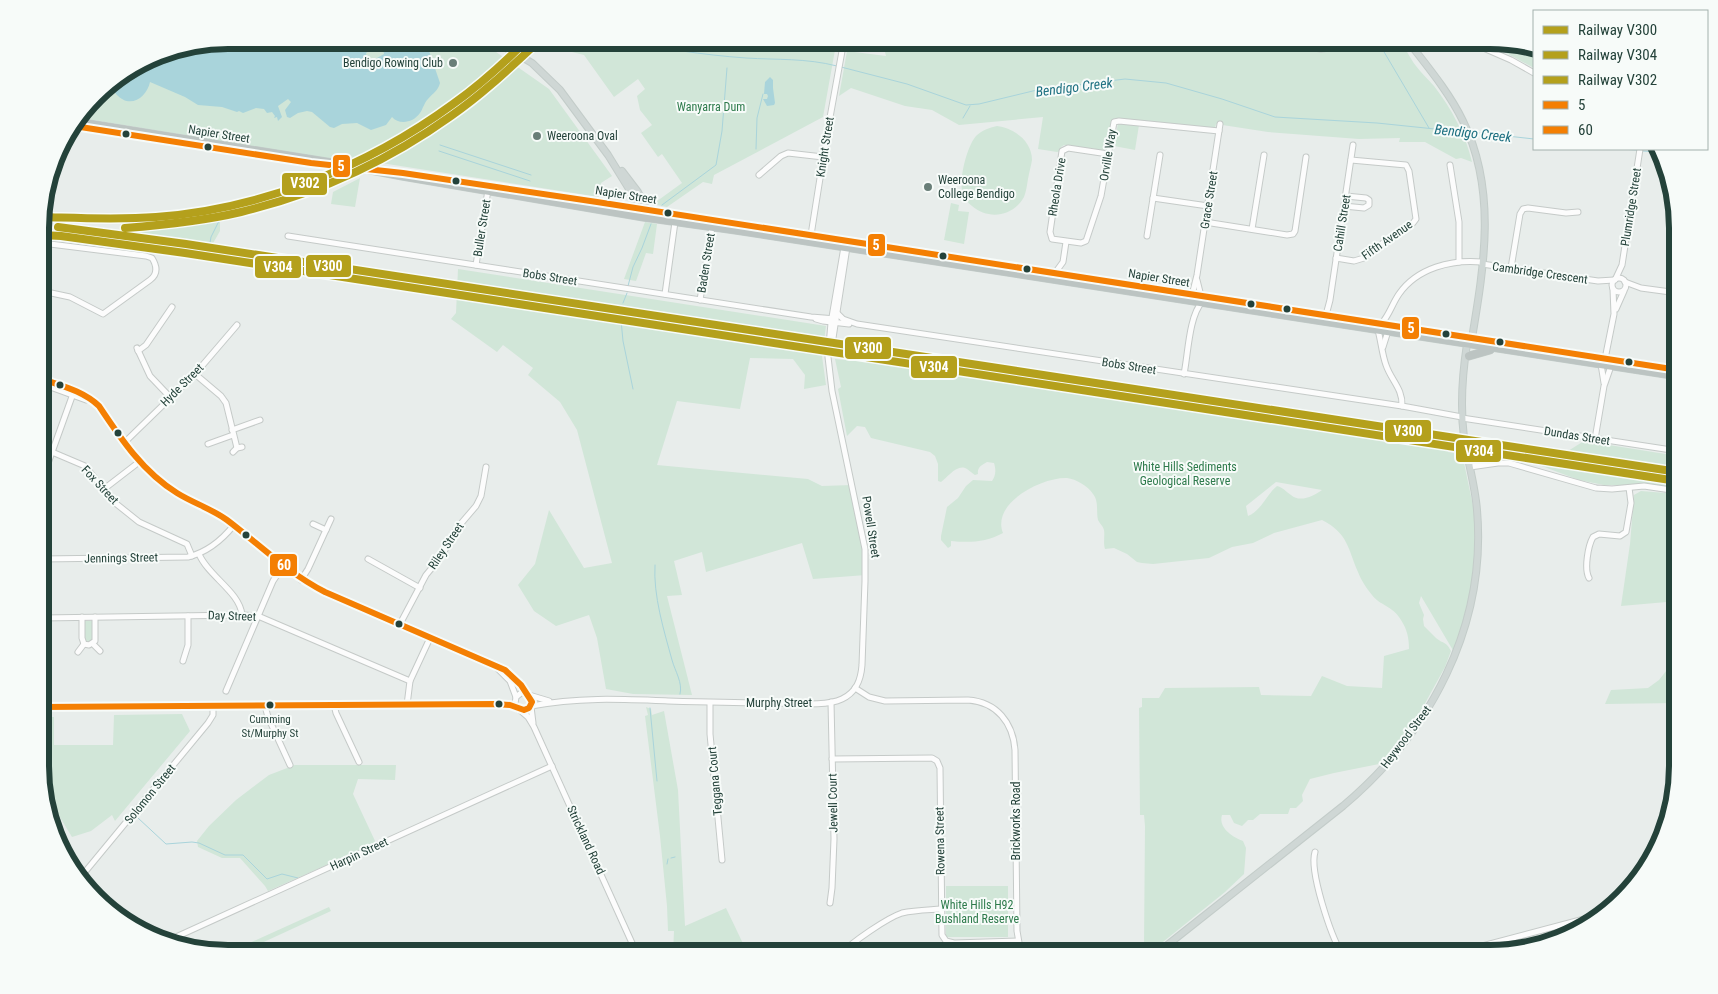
<svg xmlns="http://www.w3.org/2000/svg" width="1718" height="994" viewBox="0 0 1718 994" font-family="'Roboto Condensed',sans-serif">
<rect width="100%" height="100%" fill="#e8edeb"/>
<g fill="#d1e6d8" fill-rule="evenodd">
<polygon points="228,40 479,40 549,89 612,176 601,183 599,197 381,163 379,164 377,158 361,164 80,118 104,87 156,54"/>
<polygon points="565,40 675,40 717,45 835,50 823,117 714,175 712,184 703,182 667,207 653,204 682,183 662,154 658,157 641,133 652,125 640,110 637,96 645,89 638,79 614,97 584,55 560,49"/>
<path d="M 882,40 L 1235,40 L 1322,51 L 1337,47 L 1348,40 L 1399,40 C 1406,48 1409,57 1416,66 C 1421,73 1428,79 1434,86 C 1451,108 1466,135 1472,162 L 1461,158 L 1456,159 L 1425,142 L 1399,142 L 1400,138 L 1359,139 L 1268,132 L 1216,124 L 1215,128 L 1213,129 L 1115,118 L 1111,122 L 1107,148 L 1104,150 L 1064,145 L 1061,147 L 1060,151 L 1057,152 L 1038,149 L 1043,117 L 959,125 L 932,110 L 905,106 L 851,88 L 839,96 L 847,51 L 886,56 Z"/>
<polygon points="1482,40 1534,46 1534,68"/>
<polygon points="1118,123 1139,125 1135,150 1114,146"/>
<path d="M 997,126 C 1014,128 1032,141 1032,160 C 1031,166 1029,173 1028,179 C 1027,185 1026,192 1024,197 C 1013,217 988,220 972,206 C 968,203 964,198 963,194 C 958,181 967,146 976,136 C 982,130 989,128 997,126 Z"/>
<polygon points="360,178 355,207 331,204 333,192"/>
<polygon points="951,203 959,205 958,211 969,212 964,244 944,240"/>
<polygon points="220,219 220,231 212,245 132,234 136,231 167,229"/>
<polygon points="645,222 657,224 653,254 646,253 636,281 624,279"/>
<polygon points="458,269 826,326 822,356 826,385 804,389 805,375 793,359 750,358 740,409 677,401 657,465 808,479 822,486 852,485 865,549 866,575 813,579 802,543 706,572 702,552 674,561 682,595 667,596 692,695 633,694 606,689 597,638 589,615 556,626 534,611 518,585 535,564 549,510 584,568 612,563 577,430 560,402 528,375 533,368 503,345 497,352 451,319 456,313"/>
<path d="M 847,349 L 1450,441 L 1451,444 L 1447,446 L 1448,452 L 1460,454 L 1461,458 L 1463,458 L 1477,525 L 1477,578 L 1454,652 L 1421,596 L 1419,603 L 1424,615 L 1423,619 L 1424,626 C 1428,630 1432,634 1436,638 C 1443,644 1446,641 1451,651 L 1445,667 L 1418,716 L 1401,740 L 1379,764 L 1334,773 L 1310,779 L 1302,795 L 1303,801 L 1296,808 L 1290,808 L 1288,814 L 1260,814 L 1253,820 L 1248,820 L 1242,826 L 1234,823 L 1230,815 L 1222,815 C 1218,827 1232,837 1243,841 L 1246,848 L 1244,874 L 1225,892 L 1148,954 L 1143,954 L 1142,949 L 1144,945 L 1145,826 L 1144,815 L 1140,815 L 1139,708 L 1142,707 L 1142,698 L 1159,698 L 1165,688 L 1259,687 L 1261,695 L 1311,696 L 1322,676 L 1347,686 L 1382,688 L 1384,656 L 1409,649 C 1409,638 1407,629 1401,620 C 1393,606 1379,605 1372,595 C 1367,589 1361,580 1358,572 C 1348,549 1348,533 1322,520 L 1274,533 L 1253,543 L 1232,547 L 1209,558 L 1153,564 L 1142,563 L 1137,562 L 1127,554 L 1114,548 L 1105,549 C 1103,543 1105,536 1104,530 C 1103,526 1100,524 1098,520 C 1096,512 1099,501 1093,494 C 1088,486 1076,479 1067,478 C 1042,477 991,503 1003,533 C 986,542 971,543 951,541 L 951,546 L 948,548 L 941,540 L 941,536 L 947,507 L 958,498 L 966,486 L 973,480 L 992,481 C 996,475 996,470 994,463 L 987,462 C 982,465 977,467 978,474 L 975,475 C 972,473 968,469 965,468 C 956,465 947,478 941,482 L 938,481 L 938,464 L 935,456 L 930,452 L 871,438 L 865,427 L 857,426 L 847,436 L 838,389 L 841,387 L 835,359 L 845,360 L 843,352 ZM 1276,482 L 1322,490 C 1314,496 1300,503 1291,495 C 1285,491 1284,488 1277,486 C 1265,496 1262,510 1248,516 L 1246,506 Z"/>
<polygon points="1584,441 1678,456 1678,469 1568,451"/>
<polygon points="1509,450 1526,453 1550,463 1593,463 1678,476 1678,488 1646,485 1604,485 1579,480 1539,465 1512,459"/>
<polygon points="1641,491 1678,494 1678,601 1621,606 1630,544 1634,495"/>
<polygon points="84,621 93,621 94,640 88,643 84,641"/>
<polygon points="1678,656 1678,703 1605,704 1611,690 1648,688 1659,680"/>
<polygon points="646,707 651,709 652,715 664,711 678,790 685,926 726,908 748,954 673,954 674,931 668,931 667,906 660,836 645,716 648,715"/>
<polygon points="182,714 190,731 115,821 112,815 91,831 72,837 50,801 46,803 42,790 42,717 54,717 54,745 113,745 114,715"/>
<polygon points="295,765 396,765 395,780 358,779 353,794 376,843 268,891 265,886 240,858 222,858 198,847 197,841 209,826 236,800 269,775"/>
<rect x="946" y="886" width="62" height="51"/>
<polygon points="329,907 331,911 238,954 225,954"/>
</g>
<g fill="#a9d4db" fill-rule="evenodd">
<path d="M 228,40 L 342,40 L 349,44 L 363,43 L 365,40 L 404,40 L 414,43 L 426,42 L 440,83 C 438,91 433,93 428,99 C 424,103 423,109 420,113 C 413,123 399,125 392,117 L 386,125 L 371,130 L 357,123 L 342,124 L 334,128 L 330,127 L 312,112 L 307,111 L 298,113 L 290,118 L 287,117 L 285,110 L 291,102 L 288,99 L 278,106 L 282,117 L 278,121 L 277,117 L 274,118 L 275,116 L 272,112 L 267,113 L 264,109 L 256,108 L 243,113 L 239,111 L 237,112 L 222,107 L 198,105 L 185,97 L 150,82 C 147,97 130,110 116,94 C 114,91 113,86 111,82 L 156,54 ZM 379,48 L 383,48 L 384,54 L 377,58 L 375,61 L 367,59 L 366,53 L 372,49 Z"/>
<polygon points="770,77 773,80 773,88 775,103 774,105 767,106 763,99 767,99 768,96 767,94 764,94 765,82"/>
</g>
<g fill="none" stroke-linecap="round" stroke-linejoin="round">
<g stroke="#a9d4db" stroke-width="1">
<path d="M 617,40 C 659,48 703,55 746,58 C 777,60 806,58 837,66"/>
<polyline points="1377,40 1429,128"/>
<polyline points="841,67 907,84 966,105 979,104 1037,90 1125,79 1166,83 1222,99 1275,117 1377,123 1464,132"/>
<polyline points="963,118 970,106"/>
<polyline points="1471,132 1534,139"/>
<polyline points="440,145 531,175"/>
<polyline points="756,149 757,118 763,94"/>
<polyline points="1619,149 1638,150"/>
<polyline points="439,151 530,181"/>
<polyline points="1642,151 1661,152"/>
<polyline points="662,205 716,165 722,131 727,68"/>
<polyline points="218,214 219,206"/>
<polyline points="210,243 211,237 219,221"/>
<polyline points="628,286 633,267 642,248 651,224"/>
<polyline points="623,303 627,293"/>
<polyline points="621,320 623,341 633,389"/>
<path d="M 655,565 C 653,595 664,631 672,660 C 675,671 683,683 680,694"/>
<polyline points="650,708 657,781"/>
<polyline points="138,818 166,844 192,842 199,843 225,855 243,855 267,879 282,874 298,878"/>
<polyline points="671,858 675,857"/>
<polyline points="667,864 668,859"/>
</g>
<g stroke="#c5cac8" stroke-width="7">
<g id="minor">
<polyline points="1249,40 1321,49 1331,48 1345,40"/>
<polyline points="1465,40 1511,60 1534,73"/>
<polyline points="1108,154 1068,148 1062,151 1050,232 1052,239 1081,243 1086,241 1101,196 1114,122 1119,121 1219,131"/>
<polyline points="1450,165 1459,222 1459,262"/>
<polyline points="759,175 781,156 788,153 823,157"/>
<polyline points="1153,198 1208,206"/>
<polyline points="1344,206 1364,208 1369,205 1369,200 1366,198 1346,196"/>
<polyline points="1205,222 1287,235 1293,234 1295,231 1306,157"/>
<polyline points="1252,229 1264,155"/>
<polyline points="811,235 827,134 844,40"/>
<polyline points="288,236 811,317 836,319"/>
<polyline points="1147,236 1160,155"/>
<path d="M 42,243 L 146,256 L 152,258 C 157,266 158,274 150,280 L 103,314 L 70,297 L 42,291"/>
<polyline points="1336,258 1354,261 1364,258 1388,239 1413,223 1416,219 1409,171 1406,165 1351,160"/>
<polyline points="1482,264 1598,281 1614,280"/>
<polyline points="476,265 488,190"/>
<polyline points="1511,268 1520,214 1523,209 1528,208 1566,213 1578,212"/>
<polyline points="1055,273 1063,262 1066,242"/>
<circle cx="1619" cy="285" r="7"/>
<polyline points="1197,280 1201,296"/>
<polyline points="1615,280 1622,265 1640,149"/>
<polyline points="1625,282 1641,288 1678,293"/>
<polyline points="665,294 675,222"/>
<polyline points="1192,295 1197,275 1220,124"/>
<polyline points="700,300 712,227"/>
<polyline points="1616,309 1624,291"/>
<polyline points="837,313 843,319 857,324 1402,406"/>
<polyline points="1326,315 1330,300 1353,145"/>
<polyline points="816,319 823,321 849,324"/>
<path d="M 1381,324 C 1389,316 1392,304 1399,294 C 1417,268 1452,259 1482,262"/>
<path d="M 1378,330 C 1381,341 1382,354 1386,365 C 1391,380 1403,389 1402,406 L 1462,417"/>
<polyline points="1383,347 1388,331"/>
<polyline points="137,348 150,376 170,397"/>
<polyline points="138,351 146,345 172,307"/>
<polyline points="831,351 847,247"/>
<polyline points="1605,359 1614,314 1613,289"/>
<polyline points="1601,364 1604,383"/>
<polyline points="195,374 221,396 226,403 237,448"/>
<path d="M 1184,374 C 1188,355 1189,316 1202,302"/>
<path d="M 42,379 C 61,386 85,391 99,406 C 120,438 143,473 177,493 C 193,503 212,508 227,520 C 260,544 287,575 325,592 L 505,670 C 512,674 531,695 532,702 L 529,708 L 524,710 L 510,705 L 494,704 L 42,707"/>
<polyline points="42,384 86,400"/>
<polyline points="1462,418 1678,451"/>
<polyline points="232,430 260,420"/>
<polyline points="1595,439 1604,386 1611,366"/>
<polyline points="125,442 195,374 237,325"/>
<polyline points="208,444 233,435"/>
<polyline points="52,452 85,466 114,502 139,522 187,544 192,556"/>
<polyline points="233,452 237,448 242,447"/>
<polyline points="1470,467 1498,463 1509,463 1596,488 1612,489 1644,486 1678,491"/>
<polyline points="42,480 74,391"/>
<polyline points="104,489 139,462"/>
<polyline points="313,524 326,530"/>
<path d="M 199,554 C 208,576 240,592 242,615"/>
<path d="M 42,559 L 188,557 C 208,552 222,540 234,525"/>
<polyline points="368,559 420,588"/>
<path d="M 1589,578 C 1584,569 1588,546 1593,537 L 1599,534 L 1620,536 L 1626,532 L 1631,503 L 1629,488"/>
<polyline points="301,580 308,569 331,519"/>
<polyline points="82,617 82,638 84,644 89,645 95,641 95,617"/>
<polyline points="42,618 242,615 258,616 410,681"/>
<polyline points="400,624 426,575 441,557 458,527 476,506 481,496 486,467"/>
<polyline points="93,644 100,651"/>
<polyline points="78,652 84,644"/>
<polyline points="183,661 188,645 188,616"/>
<polyline points="498,669 510,681 516,697"/>
<path d="M 855,688 L 869,697 L 885,701 L 968,700 C 997,702 1013,723 1015,750 L 1017,931 L 1021,954"/>
<polyline points="226,691 273,581 283,566"/>
<polyline points="529,695 549,701"/>
<polyline points="710,703 710,734 722,860"/>
<polyline points="334,705 336,713 359,762"/>
<polyline points="407,705 410,681 430,638"/>
<polyline points="265,706 268,717 290,765"/>
<path d="M 531,706 C 578,697 620,699 668,701 C 703,702 739,703 774,703 C 793,703 825,707 842,699 C 857,692 861,679 862,665 L 865,581 L 865,549 L 832,391 L 828,357 L 831,323 L 844,247"/>
<polyline points="531,707 533,723"/>
<polyline points="518,709 515,704 516,697 521,693 527,693"/>
<polyline points="520,710 528,717 534,727 637,954"/>
<polyline points="832,759 932,758 937,761 940,768 942,935 946,941 954,943 1018,941"/>
<path d="M 1315,852 C 1309,871 1331,936 1342,954"/>
<polyline points="80,878 208,723 213,715 213,706"/>
<polyline points="830,903 832,888 834,839 831,702"/>
<polyline points="165,942 552,766"/>
<path d="M 841,954 C 852,942 887,918 902,913 C 915,910 928,910 941,909"/>
<polyline points="1452,954 1603,914"/>
</g>
</g>
<g stroke="#c3ccc9" stroke-width="8">
<g id="major">
<polyline points="492,40 532,63 560,90 608,155 629,189 637,208"/>
<path d="M 1407,40 C 1427,66 1449,92 1463,121 C 1497,190 1484,266 1472,338"/>
<polyline points="622,171 638,192 647,209"/>
<path d="M 1156,954 L 1343,806 C 1430,733 1487,626 1477,510 C 1475,485 1468,462 1464,438 C 1460,406 1462,376 1467,344"/>
</g>
</g>
<g stroke="#c3ccc9" stroke-width="9">
<g id="highway">
<polyline points="77,122 339,164 402,176 643,217 735,230 1678,376"/>
<polyline points="560,197 1678,370"/>
<polyline points="1469,356 1490,350"/>
</g>
</g>
<use href="#minor" stroke="#fcfcfc" stroke-width="5"/>
<use href="#major" stroke="#cfd7d5" stroke-width="6"/>
<use href="#highway" stroke="#bcc4c2" stroke-width="8"/>
<g stroke="#f7fbf9" stroke-width="10">
<polyline id="bus-1" points="74,126 311,163 403,173 597,202 1678,370"/>
</g>
<g stroke="#f7fbf9" stroke-width="10">
<path id="bus-2" d="M 42,379 C 62,386 83,391 99,406 C 121,439 143,472 177,493 C 193,503 212,509 227,520 C 260,545 288,573 325,592 L 505,670 L 521,685 L 532,702 L 529,708 L 524,710 L 510,705 L 494,704 L 42,707"/>
</g>
<use href="#bus-1" stroke="#f47f03" stroke-width="6"/>
<use href="#bus-2" stroke="#f47f03" stroke-width="6"/>
<g stroke="#f7fbf9" stroke-width="11">
<g id="rail-1">
<polyline points="58,227 186,244 1678,472"/>
<path d="M 125,228 C 164,225 203,221 241,212 C 316,194 388,161 451,116 C 483,94 511,67 540,40"/>
</g>
</g>
<g stroke="#f7fbf9" stroke-width="11">
<polyline id="rail-2" points="42,235 61,236 185,253 1677,481"/>
</g>
<g stroke="#f7fbf9" stroke-width="11">
<path id="rail-3" d="M 42,217 C 80,218 118,220 156,217 C 262,209 367,167 453,104 C 480,85 504,63 527,40"/>
</g>
<use href="#rail-1" stroke="#b4a01c" stroke-width="8"/>
<use href="#rail-2" stroke="#b4a01c" stroke-width="8"/>
<use href="#rail-3" stroke="#b4a01c" stroke-width="8"/>
</g>
<g fill="#697e78" stroke="#f7fbf9" stroke-width="2">
<circle cx="453" cy="63" r="5"/>
<circle cx="537" cy="136" r="5"/>
<circle cx="928" cy="187" r="5"/>
</g>
<g fill="#24423a" stroke="#f7fbf9" stroke-width="2">
<circle cx="126" cy="134" r="4.5"/>
<circle cx="208" cy="147" r="4.5"/>
<circle cx="456" cy="181" r="4.5"/>
<circle cx="668" cy="213" r="4.5"/>
<circle cx="943" cy="256" r="4.5"/>
<circle cx="1027" cy="269" r="4.5"/>
<circle cx="1251" cy="304" r="4.5"/>
<circle cx="1287" cy="309" r="4.5"/>
<circle cx="1446" cy="334" r="4.5"/>
<circle cx="1500" cy="342" r="4.5"/>
<circle cx="1629" cy="362" r="4.5"/>
<circle cx="60" cy="385" r="4.5"/>
<circle cx="118" cy="433" r="4.5"/>
<circle cx="246" cy="535" r="4.5"/>
<circle cx="399" cy="624" r="4.5"/>
<circle cx="499" cy="704" r="4.5"/>
<circle cx="270" cy="705" r="4.5"/>
</g>
<g text-anchor="middle" stroke-width="4" stroke-linejoin="round" paint-order="stroke">
<g font-size="11" fill="#24423a" stroke="#f7fbf9">
<text x="270" y="723">Cumming<tspan x="270" dy="14">St/Murphy St</tspan></text>
</g>
<g font-size="12" fill="#24423a" stroke="#f7fbf9" text-anchor="start">
<text x="443" y="67" text-anchor="end">Bendigo Rowing Club</text>
<text x="547" y="140">Weeroona Oval</text>
<text x="938" y="184">Weeroona<tspan x="938" dy="14">College Bendigo</tspan></text>
</g>
<g font-size="12" fill="#2d7a4b" stroke="#f7fbf9">
<text x="711" y="111">Wanyarra Dum</text>
<text x="1185" y="471">White Hills Sediments<tspan x="1185" dy="14">Geological Reserve</tspan></text>
<text x="977" y="909">White Hills H92<tspan x="977" dy="14">Bushland Reserve</tspan></text>
</g>
<g font-size="12" fill="#24423a" stroke="#f7fbf9">
<text transform="translate(219 134) rotate(9)" y="4">Napier Street</text>
<text transform="translate(825 147) rotate(-81)" y="4">Knight Street</text>
<text transform="translate(1108 155) rotate(-81)" y="4">Orville Way</text>
<text transform="translate(1057 187) rotate(-81)" y="4">Rheola Drive</text>
<text transform="translate(626 195) rotate(9)" y="4">Napier Street</text>
<text transform="translate(1209 200) rotate(-81)" y="4">Grace Street</text>
<text transform="translate(1631 207) rotate(-81)" y="4">Plumridge Street</text>
<text transform="translate(1342 223) rotate(-81)" y="4">Cahill Street</text>
<text transform="translate(482 228) rotate(-81)" y="4">Buller Street</text>
<text transform="translate(1387 240) rotate(-35)" y="4">Fifth Avenue</text>
<text transform="translate(706 263) rotate(-81)" y="4">Baden Street</text>
<text transform="translate(1540 273) rotate(8)" y="4">Cambridge Crescent</text>
<text transform="translate(550 277) rotate(9)" y="4">Bobs Street</text>
<text transform="translate(1159 278) rotate(9)" y="4">Napier Street</text>
<text transform="translate(1129 366) rotate(9)" y="4">Bobs Street</text>
<text transform="translate(182 385) rotate(-45)" y="4">Hyde Street</text>
<text transform="translate(1577 436) rotate(9)" y="4">Dundas Street</text>
<text transform="translate(100 485) rotate(47)" y="4">Fox Street</text>
<text transform="translate(871 527) rotate(81)" y="4">Powell Street</text>
<text transform="translate(446 546) rotate(-56)" y="4">Riley Street</text>
<text transform="translate(121 558) rotate(-1)" y="4">Jennings Street</text>
<text transform="translate(232 616) rotate(2)" y="4">Day Street</text>
<text x="779" y="707">Murphy Street</text>
<text transform="translate(1406 737) rotate(-53)" y="4">Heywood Street</text>
<text transform="translate(715 781) rotate(-95)" y="4">Teggana Court</text>
<text transform="translate(150 794) rotate(-51)" y="4">Solomon Street</text>
<text transform="translate(833 803) rotate(-91)" y="4">Jewell Court</text>
<text transform="translate(1016 821) rotate(-90)" y="4">Brickworks Road</text>
<text transform="translate(586 840) rotate(65)" y="4">Strickland Road</text>
<text transform="translate(940 841) rotate(-91)" y="4">Rowena Street</text>
<text transform="translate(359 854) rotate(-25)" y="4">Harpin Street</text>
</g>
<g font-size="14" font-style="italic" fill="#1c6f80" stroke="#f7fbf9">
<text transform="translate(1074 87) rotate(-7)" y="5">Bendigo Creek</text>
<text transform="translate(1473 133) rotate(6)" y="5">Bendigo Creek</text>
</g>
</g>
<path d="M0 0H1718V994H0ZM228 49H1490A179 179 0 0 1 1669 228V766A179 179 0 0 1 1490 945H228A179 179 0 0 1 49 766V228A179 179 0 0 1 228 49Z" fill="#f7fbf9" fill-rule="evenodd"/>
<path fill="none" stroke="#24423a" stroke-width="6" d="M228 49H1490A179 179 0 0 1 1669 228V766A179 179 0 0 1 1490 945H228A179 179 0 0 1 49 766V228A179 179 0 0 1 228 49Z"/>
<g stroke="#f7fbf9" stroke-width="2">
<rect x="332" y="154" width="19" height="24" rx="5" fill="#f47f03"/>
<rect x="281" y="172" width="47" height="24" rx="5" fill="#b4a01c"/>
<rect x="867" y="233" width="19" height="24" rx="5" fill="#f47f03"/>
<rect x="305" y="254" width="47" height="24" rx="5" fill="#b4a01c"/>
<rect x="254" y="255" width="48" height="24" rx="5" fill="#b4a01c"/>
<rect x="1401" y="316" width="19" height="24" rx="5" fill="#f47f03"/>
<rect x="844" y="336" width="48" height="24" rx="5" fill="#b4a01c"/>
<rect x="910" y="355" width="48" height="24" rx="5" fill="#b4a01c"/>
<rect x="1384" y="419" width="48" height="24" rx="5" fill="#b4a01c"/>
<rect x="1455" y="439" width="47" height="24" rx="5" fill="#b4a01c"/>
<rect x="269" y="553" width="29" height="24" rx="5" fill="#f47f03"/>
</g>
<g font-size="14" text-anchor="middle" font-weight="bold" fill="#fff">
<text x="341" y="171">5</text>
<text x="305" y="188">V302</text>
<text x="876" y="250">5</text>
<text x="328" y="271">V300</text>
<text x="278" y="272">V304</text>
<text x="1411" y="333">5</text>
<text x="868" y="353">V300</text>
<text x="934" y="372">V304</text>
<text x="1408" y="436">V300</text>
<text x="1479" y="456">V304</text>
<text x="284" y="570">60</text>
</g>
<rect x="1533" y="10" width="175" height="140" fill="#f7fbf9" stroke="#a3b1ad"/>
<rect x="1543" y="26" width="25" height="8" fill="#b4a01c" stroke="#a3b1ad"/>
<text x="1578" y="35" font-size="15" fill="#24423a">Railway V300</text>
<rect x="1543" y="51" width="25" height="8" fill="#b4a01c" stroke="#a3b1ad"/>
<text x="1578" y="60" font-size="15" fill="#24423a">Railway V304</text>
<rect x="1543" y="76" width="25" height="8" fill="#b4a01c" stroke="#a3b1ad"/>
<text x="1578" y="85" font-size="15" fill="#24423a">Railway V302</text>
<rect x="1543" y="101" width="25" height="8" fill="#f47f03" stroke="#a3b1ad"/>
<text x="1578" y="110" font-size="15" fill="#24423a">5</text>
<rect x="1543" y="126" width="25" height="8" fill="#f47f03" stroke="#a3b1ad"/>
<text x="1578" y="135" font-size="15" fill="#24423a">60</text>
</svg>
